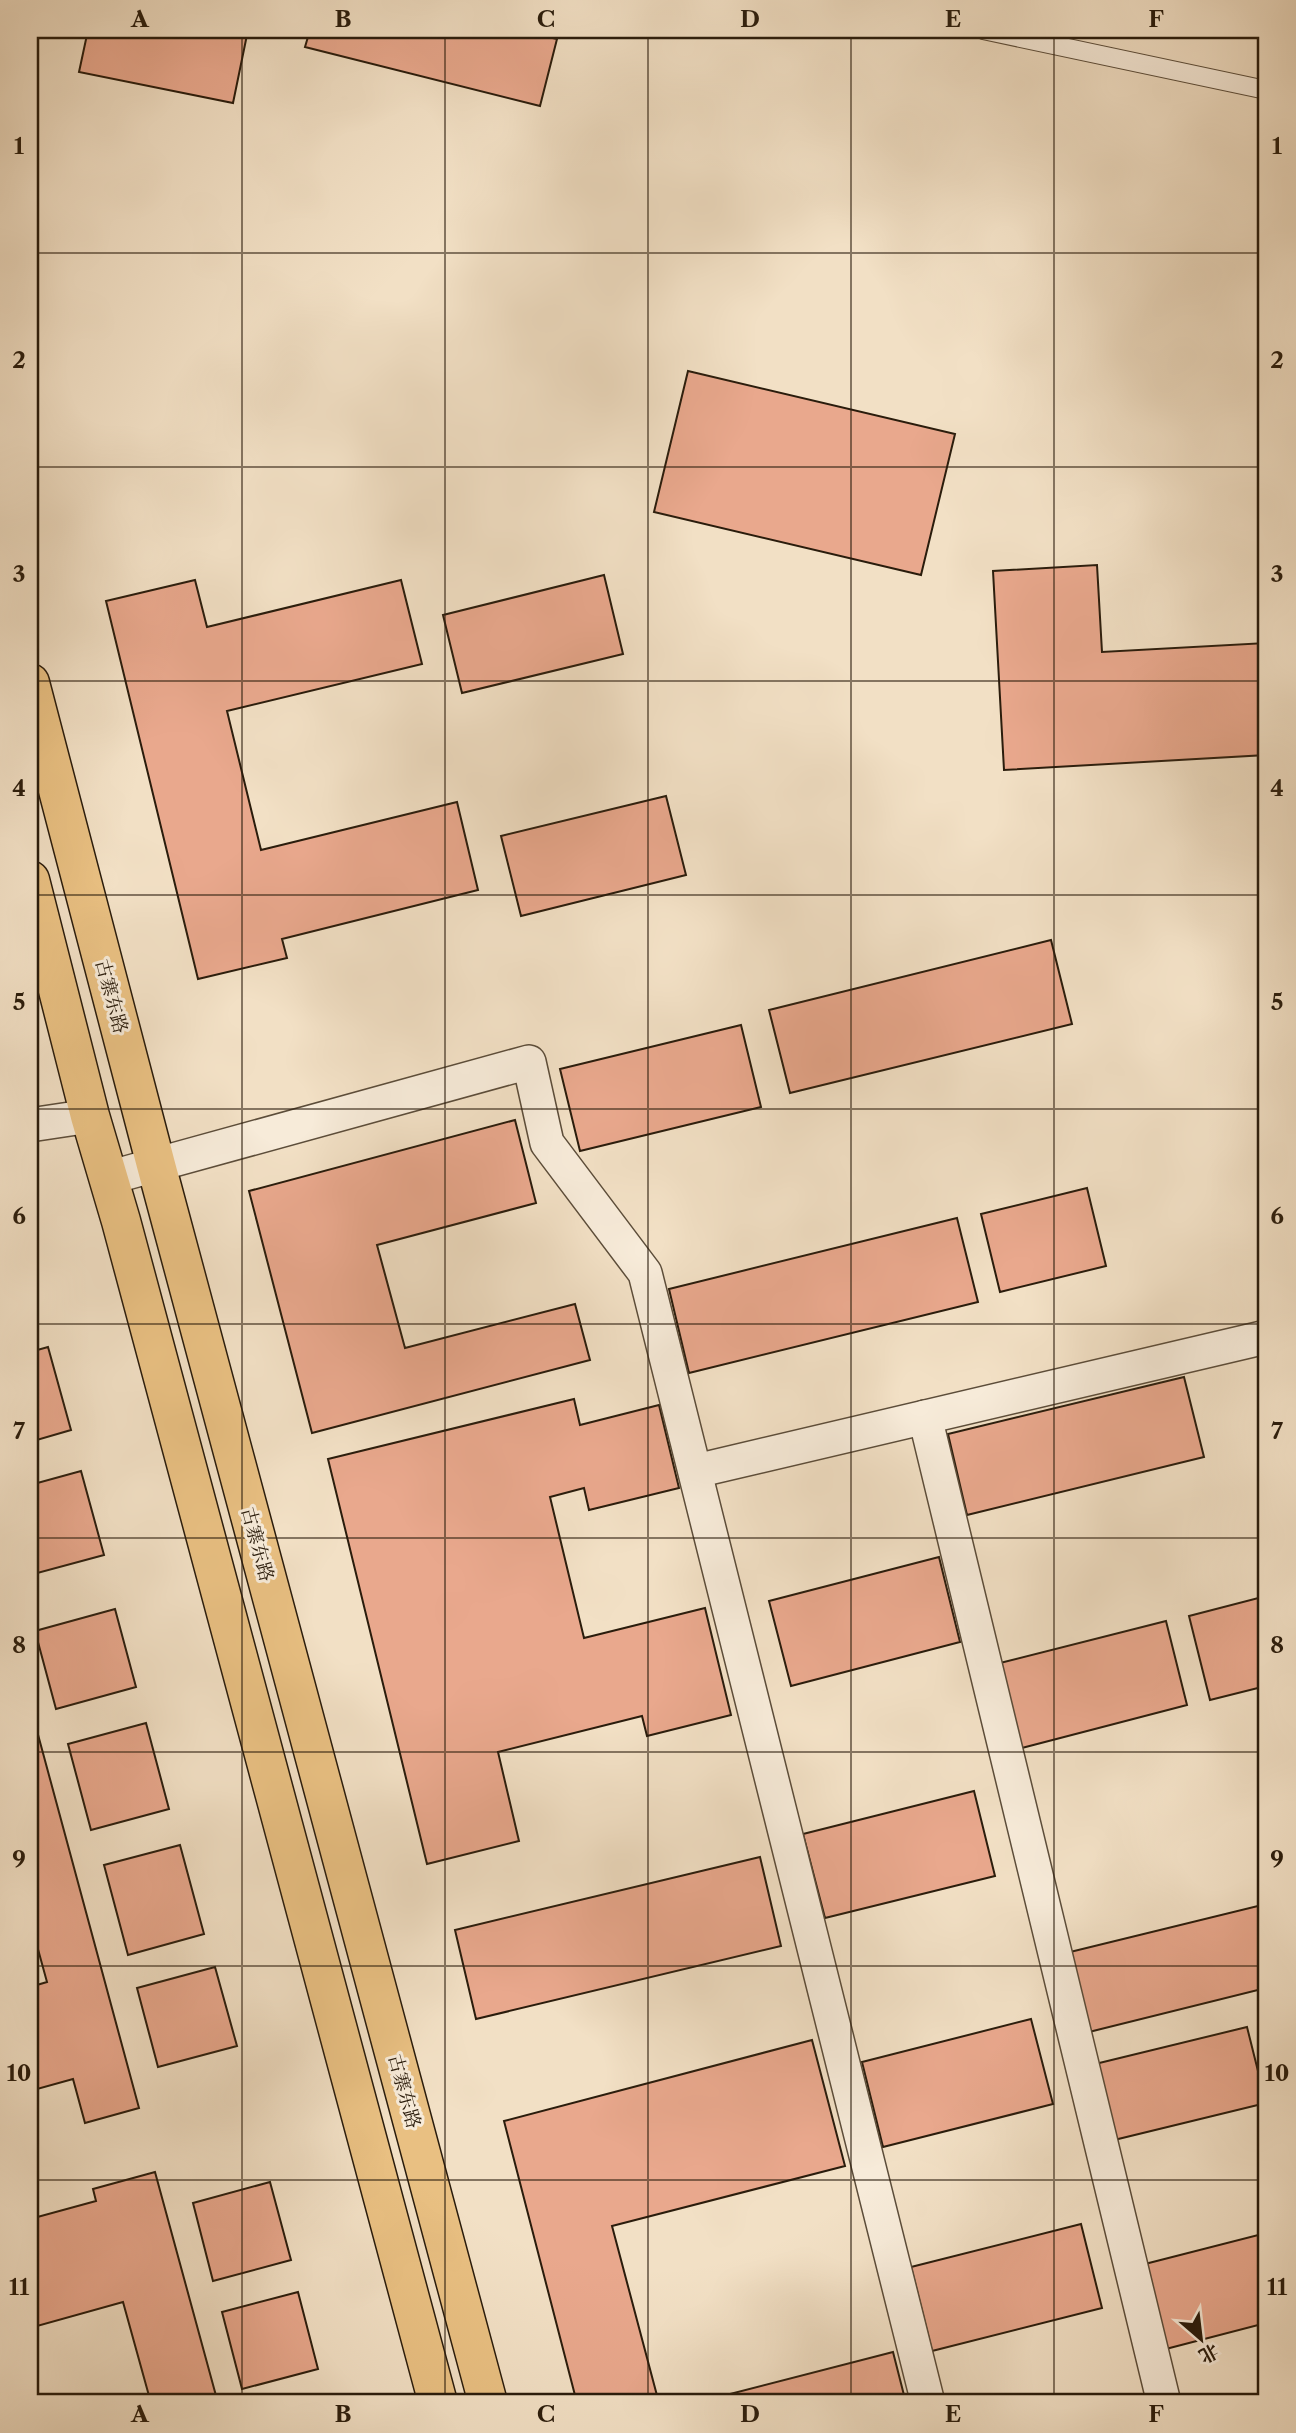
<svg xmlns="http://www.w3.org/2000/svg" width="1296" height="2433" viewBox="0 0 1296 2433" font-family="'Libre Caslon Text','Noto Serif SC',serif">
<rect width="100%" height="100%" fill="#f2e0c5"/>
<filter id="stains"><feTurbulence type="fractalNoise" baseFrequency=".00286" numOctaves="4"/><feColorMatrix values="0 0 0 0 .2 0 0 0 0 .09 0 0 0 0 .02 0 0 0 .5 -.17"/></filter>
<radialGradient id="worn" r=".72"><stop offset=".6" stop-color="#630" stop-opacity="0"/><stop offset="1" stop-color="#630" stop-opacity=".3"/></radialGradient>
<g fill="#e9a88d" stroke="#2a1c0c" stroke-width="2">
<polygon points="88,30 248,30 233,103 79,72"/>
<polygon points="310,30 518,30 557,39 540,106 305,47"/>
<polygon points="688,371 955,434 921,575 654,512"/>
<polygon points="1097,565 1102,652 1266,643 1266,755 1004,770 993,571"/>
<polygon points="604,575 623,654 462,693 443,615"/>
<polygon points="195,580 207,627 401,580 422,664 227,711 261,850 457,802 478,890 282,939 287,958 198,979 106,601"/>
<polygon points="666,796 686,875 521,916 501,836"/>
<polygon points="1051,940 1072,1024 790,1093 769,1010"/>
<polygon points="741,1025 761,1107 580,1151 560,1069"/>
<polygon points="515,1120 536,1203 377,1245 405,1348 575,1304 590,1360 312,1433 249,1191"/>
<polygon points="1087,1188 1106,1266 1000,1292 981,1214"/>
<polygon points="957,1218 978,1302 689,1373 669,1289"/>
<polygon points="48,1347 71,1430 30,1442 30,1352"/>
<polygon points="1184,1377 1204,1457 967,1515 948,1434"/>
<polygon points="574,1399 580,1425 659,1405 679,1488 589,1510 584,1488 550,1497 584,1638 705,1608 731,1715 647,1736 642,1716 498,1752 519,1841 427,1864 328,1459"/>
<polygon points="81,1471 104,1555 30,1575 30,1485"/>
<polygon points="939,1557 960,1642 791,1686 769,1601"/>
<polygon points="1266,1596 1266,1686 1210,1700 1189,1616"/>
<polygon points="115,1609 136,1687 56,1709 35,1631"/>
<polygon points="1166,1621 1187,1705 1018,1749 996,1664"/>
<polygon points="30,1705 139,2108 85,2123 73,2079 30,2091 30,1987 47,1982 30,1920"/>
<polygon points="146,1723 169,1809 91,1830 68,1744"/>
<polygon points="974,1791 995,1876 825,1918 803,1834"/>
<polygon points="180,1845 204,1934 128,1955 104,1865"/>
<polygon points="760,1857 781,1946 476,2019 455,1930"/>
<polygon points="1266,1904 1266,1988 1085,2033 1066,1953"/>
<polygon points="215,1967 237,2046 158,2067 137,1988"/>
<polygon points="1031,2019 1053,2104 883,2147 862,2062"/>
<polygon points="1247,2027 1266,2103 1110,2141 1091,2065"/>
<polygon points="812,2040 845,2166 612,2226 659,2403 577,2403 504,2121"/>
<polygon points="155,2172 218,2403 151,2403 123,2302 30,2328 30,2219 96,2201 93,2189"/>
<polygon points="270,2182 291,2260 213,2281 193,2203"/>
<polygon points="1081,2224 1102,2308 932,2351 911,2267"/>
<polygon points="1266,2233 1266,2323 1162,2350 1141,2265"/>
<polygon points="298,2292 318,2369 242,2389 222,2312"/>
<polygon points="893,2352 906,2403 695,2403"/>
</g>
<g fill="none" stroke-linecap="round" stroke-linejoin="round">
<g stroke="#5c4d3a" stroke-width="20">
<polyline id="service" points="983,30 1266,90"/>
</g>
<g stroke="#5c4d3a" stroke-width="36">
<g id="minor">
<polyline points="30,1125 90,1116"/>
<polyline points="108,1178 529,1062 547,1143 645,1273 928,2403"/>
<polyline points="925,1417 1164,2403"/>
<polyline points="696,1471 1266,1337"/>
</g>
</g>
<g stroke="#2a1c0c" stroke-width="41">
<g id="primary">
<polyline points="30,683 156,1165 488,2403"/>
<polyline points="30,880 90,1116 121,1221 438,2403"/>
</g>
</g>
<use href="#service" stroke="#f7ebd9" stroke-width="18"/>
<use href="#minor" stroke="#f7ebd9" stroke-width="33"/>
<use href="#primary" stroke="#e9c082" stroke-width="38"/>
</g>
<path fill="none" stroke="#2a1c0c" stroke-width="2" stroke-opacity="0.55" d="M 242,30 L 242,2403M 445,30 L 445,2403M 648,30 L 648,2403M 851,30 L 851,2403M 1054,30 L 1054,2403M 30,253 L 1266,253M 30,467 L 1266,467M 30,681 L 1266,681M 30,895 L 1266,895M 30,1109 L 1266,1109M 30,1324 L 1266,1324M 30,1538 L 1266,1538M 30,1752 L 1266,1752M 30,1966 L 1266,1966M 30,2180 L 1266,2180"/>
<g text-anchor="middle" stroke-width="6" stroke-linejoin="round" paint-order="stroke">
<g font-size="19" fill="#2a1c0c" stroke="#f7ebd9">
<text transform="translate(112 996) rotate(75)" y="7">古寨东路</text>
<text transform="translate(258 1544) rotate(75)" y="7">古寨东路</text>
<text transform="translate(405 2091) rotate(75)" y="7">古寨东路</text>
</g>
</g>
<rect width="1296" height="2433" fill="none" stroke="#f2e0c5" stroke-width="77"/>
<g transform="translate(1201 2339) rotate(152)" stroke="#f7ebd9" stroke-width="5" paint-order="stroke">
<path d="M0-5L12 26L0 18L-12 26Z" fill="#2a1c0c"/>
<text y="-10" font-size="19" font-weight="bold" text-anchor="middle" fill="#2a1c0c">北</text>
</g>
<rect x="38" y="38" width="1220" height="2356" fill="none" stroke="#2a1c0c" stroke-width="2.5"/>
<g font-size="23" text-anchor="middle" font-weight="bold" fill="#2a1c0c">
<text x="140" y="27">A</text>
<text x="343" y="27">B</text>
<text x="546" y="27">C</text>
<text x="750" y="27">D</text>
<text x="953" y="27">E</text>
<text x="1156" y="27">F</text>
<text x="19" y="154">1</text>
<text x="1277" y="154">1</text>
<text x="19" y="368">2</text>
<text x="1277" y="368">2</text>
<text x="19" y="582">3</text>
<text x="1277" y="582">3</text>
<text x="19" y="796">4</text>
<text x="1277" y="796">4</text>
<text x="19" y="1010">5</text>
<text x="1277" y="1010">5</text>
<text x="19" y="1224">6</text>
<text x="1277" y="1224">6</text>
<text x="19" y="1439">7</text>
<text x="1277" y="1439">7</text>
<text x="19" y="1653">8</text>
<text x="1277" y="1653">8</text>
<text x="19" y="1867">9</text>
<text x="1277" y="1867">9</text>
<text x="19" y="2081">10</text>
<text x="1277" y="2081">10</text>
<text x="19" y="2295">11</text>
<text x="1277" y="2295">11</text>
<text x="140" y="2422">A</text>
<text x="343" y="2422">B</text>
<text x="546" y="2422">C</text>
<text x="750" y="2422">D</text>
<text x="953" y="2422">E</text>
<text x="1156" y="2422">F</text>
</g>
<rect width="100%" height="100%" filter="url(#stains)"/>
<rect width="100%" height="100%" fill="url(#worn)"/>
</svg>
